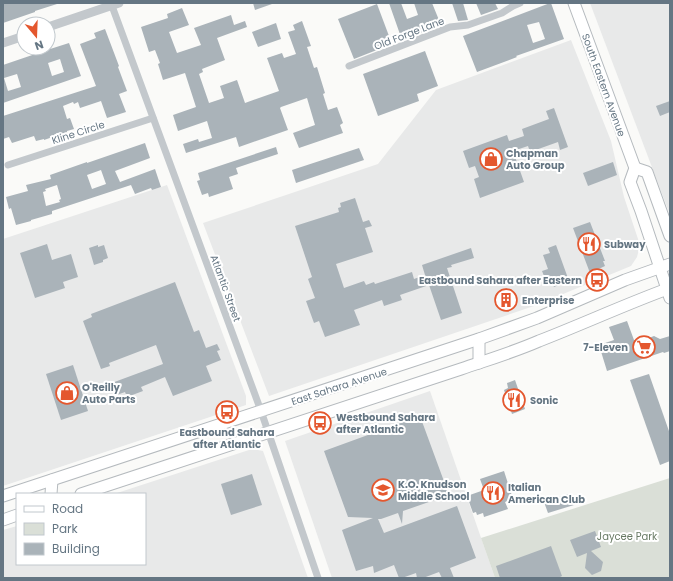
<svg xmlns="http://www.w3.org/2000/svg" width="673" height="581" viewBox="0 0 673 581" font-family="Poppins,sans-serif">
<rect width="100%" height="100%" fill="#fafaf8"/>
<g fill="#e8e9e9">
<polygon points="590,3 670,3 670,215"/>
<polygon points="571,40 611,141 624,197 640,245 637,257 631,266 534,306 269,396 203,223 378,164 436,90"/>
<polygon points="167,185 246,396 246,405 3,486 3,239"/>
<polygon points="430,391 495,578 332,578 285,441"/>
<polygon points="252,449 263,451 308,578 3,578 3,530 17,526 17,564 145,564 145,494 114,494"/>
</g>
<polygon fill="#dadfd7" points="670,478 670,578 495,578 481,538"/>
<g fill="#aab3b9" fill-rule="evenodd">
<polygon points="3,3 56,3 57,4 35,11 35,12 3,23"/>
<polygon points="253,3 272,3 272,4 255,10"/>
<polygon points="389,3 401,3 407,19 418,15 414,3 432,3 441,25 402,40"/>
<polygon points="452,3 463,3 468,20 458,21"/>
<polygon points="476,3 495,3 498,9 481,15"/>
<path d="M 550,3 L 551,3 L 564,39 L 516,56 L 517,57 L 477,72 L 463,36 ZM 539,22 L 545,39 L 533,43 L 527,25 Z"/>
<polygon points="377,4 392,44 354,59 338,19"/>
<polygon points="182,8 189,25 169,32 177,53 201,45 194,28 231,15 234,25 245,21 247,27 217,38 225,60 202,69 203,72 199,74 209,103 224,98 220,86 237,80 245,103 279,91 267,58 282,53 284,58 296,54 288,32 295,30 293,25 302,21 311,46 307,47 314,68 317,67 325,93 323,94 328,110 337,107 343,123 340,125 343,133 299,148 293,133 315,125 307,98 281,107 280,108 288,130 239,147 236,137 186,153 183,144 198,139 199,142 212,138 207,121 178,131 173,115 196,107 185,73 163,80 158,64 160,63 155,50 149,52 141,27 168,18 167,14"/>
<polygon points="276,23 281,39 258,47 252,32"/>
<polygon points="105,29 119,66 118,67 127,91 119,94 126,112 107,118 101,101 80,108 78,102 74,104 73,102 63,106 67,119 70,118 74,129 67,131 67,132 44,140 44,139 36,141 34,136 12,143 9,137 3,139 3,116 96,86 80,44 96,38 94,33"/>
<path d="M 69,43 L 81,76 L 3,103 L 3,65 L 47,50 ZM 60,59 L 64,72 L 52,76 L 48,63 ZM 17,74 L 21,87 L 8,91 L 4,78 Z"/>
<polygon points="425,51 438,86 417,94 419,101 378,116 363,74"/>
<polygon points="670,101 670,112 660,116 656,106"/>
<polygon points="554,108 568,147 560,150 558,142 530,152 528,146 513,151 524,182 480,198 474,179 479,177 475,166 469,168 463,151 507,135 509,141 524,136 522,129 549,119 546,111"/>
<path d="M 145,143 L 150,158 L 115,171 L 120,182 L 155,169 L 161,187 L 152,190 L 151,188 L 135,194 L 131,185 L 52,211 L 52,214 L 31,220 L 31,221 L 16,225 L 11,208 L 9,209 L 6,197 L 28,191 L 26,185 L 51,179 L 50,175 L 87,162 L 87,163 ZM 101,170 L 106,184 L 92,189 L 87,175 ZM 57,185 L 61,199 L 59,200 L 60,202 L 46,206 L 43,192 L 46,191 L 45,189 Z"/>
<polygon points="276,147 278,154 236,168 238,174 229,177 233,189 209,197 208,193 202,195 197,181 200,180 198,173"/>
<polygon points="359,148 364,160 296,183 292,170"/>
<polygon points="613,162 617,175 588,186 583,173"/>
<polygon points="355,198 363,222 369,220 372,226 365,228 373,252 336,264 344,288 364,281 366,285 374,282 375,284 412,272 414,279 425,275 422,265 471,248 474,258 451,265 452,267 447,268 462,313 441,320 429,285 400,295 402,300 384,306 382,300 354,310 360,325 325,337 319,321 314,323 306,301 315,298 308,279 312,277 295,226 339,212 338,208 341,207 340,203"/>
<polygon points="590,222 605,261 603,261 605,266 590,273 573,228"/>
<polygon points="47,244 52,260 71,254 78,277 63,282 65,288 35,298 20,253"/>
<polygon points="98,245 98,247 104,245 108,258 103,260 103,262 94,265 89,248"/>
<polygon points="556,245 569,281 554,287 551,279 546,281 542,271 548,269 543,255 550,253 548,248"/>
<polygon points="175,282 194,332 199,330 206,348 217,344 220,350 217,351 221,360 206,366 212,381 173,396 165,377 141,387 143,391 127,397 125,392 114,396 109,384 163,364 156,345 109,363 110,366 101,369 83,321 92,317 91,314"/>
<polygon points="507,288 514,308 505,311 498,292"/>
<polygon points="627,321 634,340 638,342 654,336 660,339 670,336 670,351 664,353 663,352 607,371 599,345 614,340 609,327"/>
<polygon points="73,365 88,411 61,420 46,374"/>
<polygon points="649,374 670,434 670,461 660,465 630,380"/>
<polygon points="515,380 525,409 512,414 504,390 508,388 507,383"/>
<polygon points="420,416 449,495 403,511 402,524 398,513 381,519 378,519 384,533 457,506 476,558 450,568 454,578 442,578 439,572 423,578 417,578 416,573 402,578 399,578 394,565 374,573 373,566 356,571 342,530 373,518 348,517 324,451"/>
<polygon points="504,471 513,499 505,502 508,509 484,517 483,513 477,515 476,512 473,513 467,496 484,490 480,479"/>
<polygon points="252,474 262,505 231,515 221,484"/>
<polygon points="571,493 574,505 548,513 544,502"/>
<polygon points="595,531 601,547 591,551 603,562 601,571 592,575 585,568 587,553 577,557 570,540"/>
<polygon points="551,546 562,576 558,578 500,578 496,566"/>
</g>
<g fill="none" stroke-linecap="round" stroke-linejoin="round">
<g stroke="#b5babe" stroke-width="13">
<g id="primary">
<polyline points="574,3 635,168 630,182 641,211 670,298"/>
<polyline points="635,168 647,172 670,236"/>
<polyline points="479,339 479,363"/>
<polyline points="51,494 52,480"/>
<path d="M 81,494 L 461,369 C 487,360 514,352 539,341 C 583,324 626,304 670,288"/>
<polyline points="3,496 479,339 537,318 625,280 670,264"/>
<polyline points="3,520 17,515"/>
</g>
</g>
<g stroke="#c3c8cc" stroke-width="7">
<polyline points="112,6 261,411 318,578"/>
<polyline points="349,66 450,27 468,25 502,13 513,6 520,3"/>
<polyline points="8,165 153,118"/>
</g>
<g stroke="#c3c8cc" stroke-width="9">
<polyline points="48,27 119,3"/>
<polyline points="3,43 24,36"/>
</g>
<use href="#primary" stroke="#fff" stroke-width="11"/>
</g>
<defs>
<g id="shop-ring" transform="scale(1.15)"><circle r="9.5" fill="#fff" stroke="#e4572e" stroke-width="1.5"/><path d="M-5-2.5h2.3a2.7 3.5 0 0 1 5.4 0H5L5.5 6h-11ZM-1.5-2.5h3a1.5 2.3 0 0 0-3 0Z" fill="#e4572e"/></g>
<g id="restaurant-ring" transform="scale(1.15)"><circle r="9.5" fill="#fff" stroke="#e4572e" stroke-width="1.5"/><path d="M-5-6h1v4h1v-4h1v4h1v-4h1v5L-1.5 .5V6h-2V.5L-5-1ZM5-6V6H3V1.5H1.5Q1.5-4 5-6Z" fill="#e4572e"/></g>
<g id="bus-ring" transform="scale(1.15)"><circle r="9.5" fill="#fff" stroke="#e4572e" stroke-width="1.5"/><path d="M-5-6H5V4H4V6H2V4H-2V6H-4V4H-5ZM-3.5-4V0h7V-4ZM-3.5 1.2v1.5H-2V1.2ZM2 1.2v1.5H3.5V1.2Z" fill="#e4572e"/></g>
<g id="building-ring" transform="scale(1.15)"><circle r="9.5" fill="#fff" stroke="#e4572e" stroke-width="1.5"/><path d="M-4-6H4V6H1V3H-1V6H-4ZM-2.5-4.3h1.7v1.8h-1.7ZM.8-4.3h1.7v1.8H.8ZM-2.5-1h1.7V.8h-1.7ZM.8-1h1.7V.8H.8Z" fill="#e4572e"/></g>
<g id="supermarket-ring" transform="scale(1.15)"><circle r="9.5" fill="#fff" stroke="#e4572e" stroke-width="1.5"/><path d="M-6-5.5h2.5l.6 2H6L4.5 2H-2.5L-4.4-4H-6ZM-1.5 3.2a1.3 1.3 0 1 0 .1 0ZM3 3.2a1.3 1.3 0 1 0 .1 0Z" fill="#e4572e"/></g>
<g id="school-ring" transform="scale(1.15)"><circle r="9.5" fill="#fff" stroke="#e4572e" stroke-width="1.5"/><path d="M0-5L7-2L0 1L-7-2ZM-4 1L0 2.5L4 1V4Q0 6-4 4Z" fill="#e4572e"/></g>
</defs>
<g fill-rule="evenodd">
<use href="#shop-ring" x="491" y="159"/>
<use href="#restaurant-ring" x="589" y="244"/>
<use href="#bus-ring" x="597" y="280"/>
<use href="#building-ring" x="506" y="300"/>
<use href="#supermarket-ring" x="644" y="347"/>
<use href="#shop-ring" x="67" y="393"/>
<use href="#restaurant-ring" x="514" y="400"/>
<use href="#bus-ring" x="227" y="412"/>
<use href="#bus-ring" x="320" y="423"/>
<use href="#school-ring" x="383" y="490"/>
<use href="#restaurant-ring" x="493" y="493"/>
</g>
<g text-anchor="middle" stroke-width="4" stroke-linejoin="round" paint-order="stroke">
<g font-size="10" fill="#657683" stroke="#fff">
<text transform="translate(409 33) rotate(-21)" y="4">Old Forge Lane</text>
<text transform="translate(604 85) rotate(70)" y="4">South Eastern Avenue</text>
<text transform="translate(78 132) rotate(-18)" y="4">Kline Circle</text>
<text transform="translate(226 288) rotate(70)" y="4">Atlantic Street</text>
<text transform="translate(339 386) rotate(-18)" y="4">East Sahara Avenue</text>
</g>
<g font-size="10" font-weight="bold" fill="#657683" stroke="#fff" text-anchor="start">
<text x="506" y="157">Chapman<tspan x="506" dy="12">Auto Group</tspan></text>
<text x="604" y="248">Subway</text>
<text x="582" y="284" text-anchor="end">Eastbound Sahara after Eastern</text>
<text x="522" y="304">Enterprise</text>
<text x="628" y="351" text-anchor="end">7-Eleven</text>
<text x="82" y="391">O'Reilly<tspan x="82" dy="12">Auto Parts</tspan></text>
<text x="530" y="404">Sonic</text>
<text x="336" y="421">Westbound Sahara<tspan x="336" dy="12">after Atlantic</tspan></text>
<text x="227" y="436" text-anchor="middle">Eastbound Sahara<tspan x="227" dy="12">after Atlantic</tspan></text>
<text x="398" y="488">K.O. Knudson<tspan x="398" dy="12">Middle School</tspan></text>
<text x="508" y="491">Italian<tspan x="508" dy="12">American Club</tspan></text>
</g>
<g font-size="10" fill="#687a64" stroke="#fff">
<text x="627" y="540">Jaycee Park</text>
</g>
</g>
<rect width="673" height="581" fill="none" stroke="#657683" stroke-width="8"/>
<rect x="16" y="493" width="130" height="72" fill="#ffffff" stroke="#c1c8cd"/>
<rect x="24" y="506" width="20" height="6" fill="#ffffff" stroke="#c1c8cd"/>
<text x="52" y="513" font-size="12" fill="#657683">Road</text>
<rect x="24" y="523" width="20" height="12" fill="#dadfd7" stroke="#c1c8cd"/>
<text x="52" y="533" font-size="12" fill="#657683">Park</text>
<rect x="24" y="543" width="20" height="12" fill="#aab3b9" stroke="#c1c8cd"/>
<text x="52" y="553" font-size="12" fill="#657683">Building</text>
<g transform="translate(36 36) rotate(161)"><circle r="19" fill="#ffffff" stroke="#c1c8cd"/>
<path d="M0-3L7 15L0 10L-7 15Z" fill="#e4572e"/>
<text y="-6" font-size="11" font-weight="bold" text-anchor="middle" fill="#657683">N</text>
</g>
</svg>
